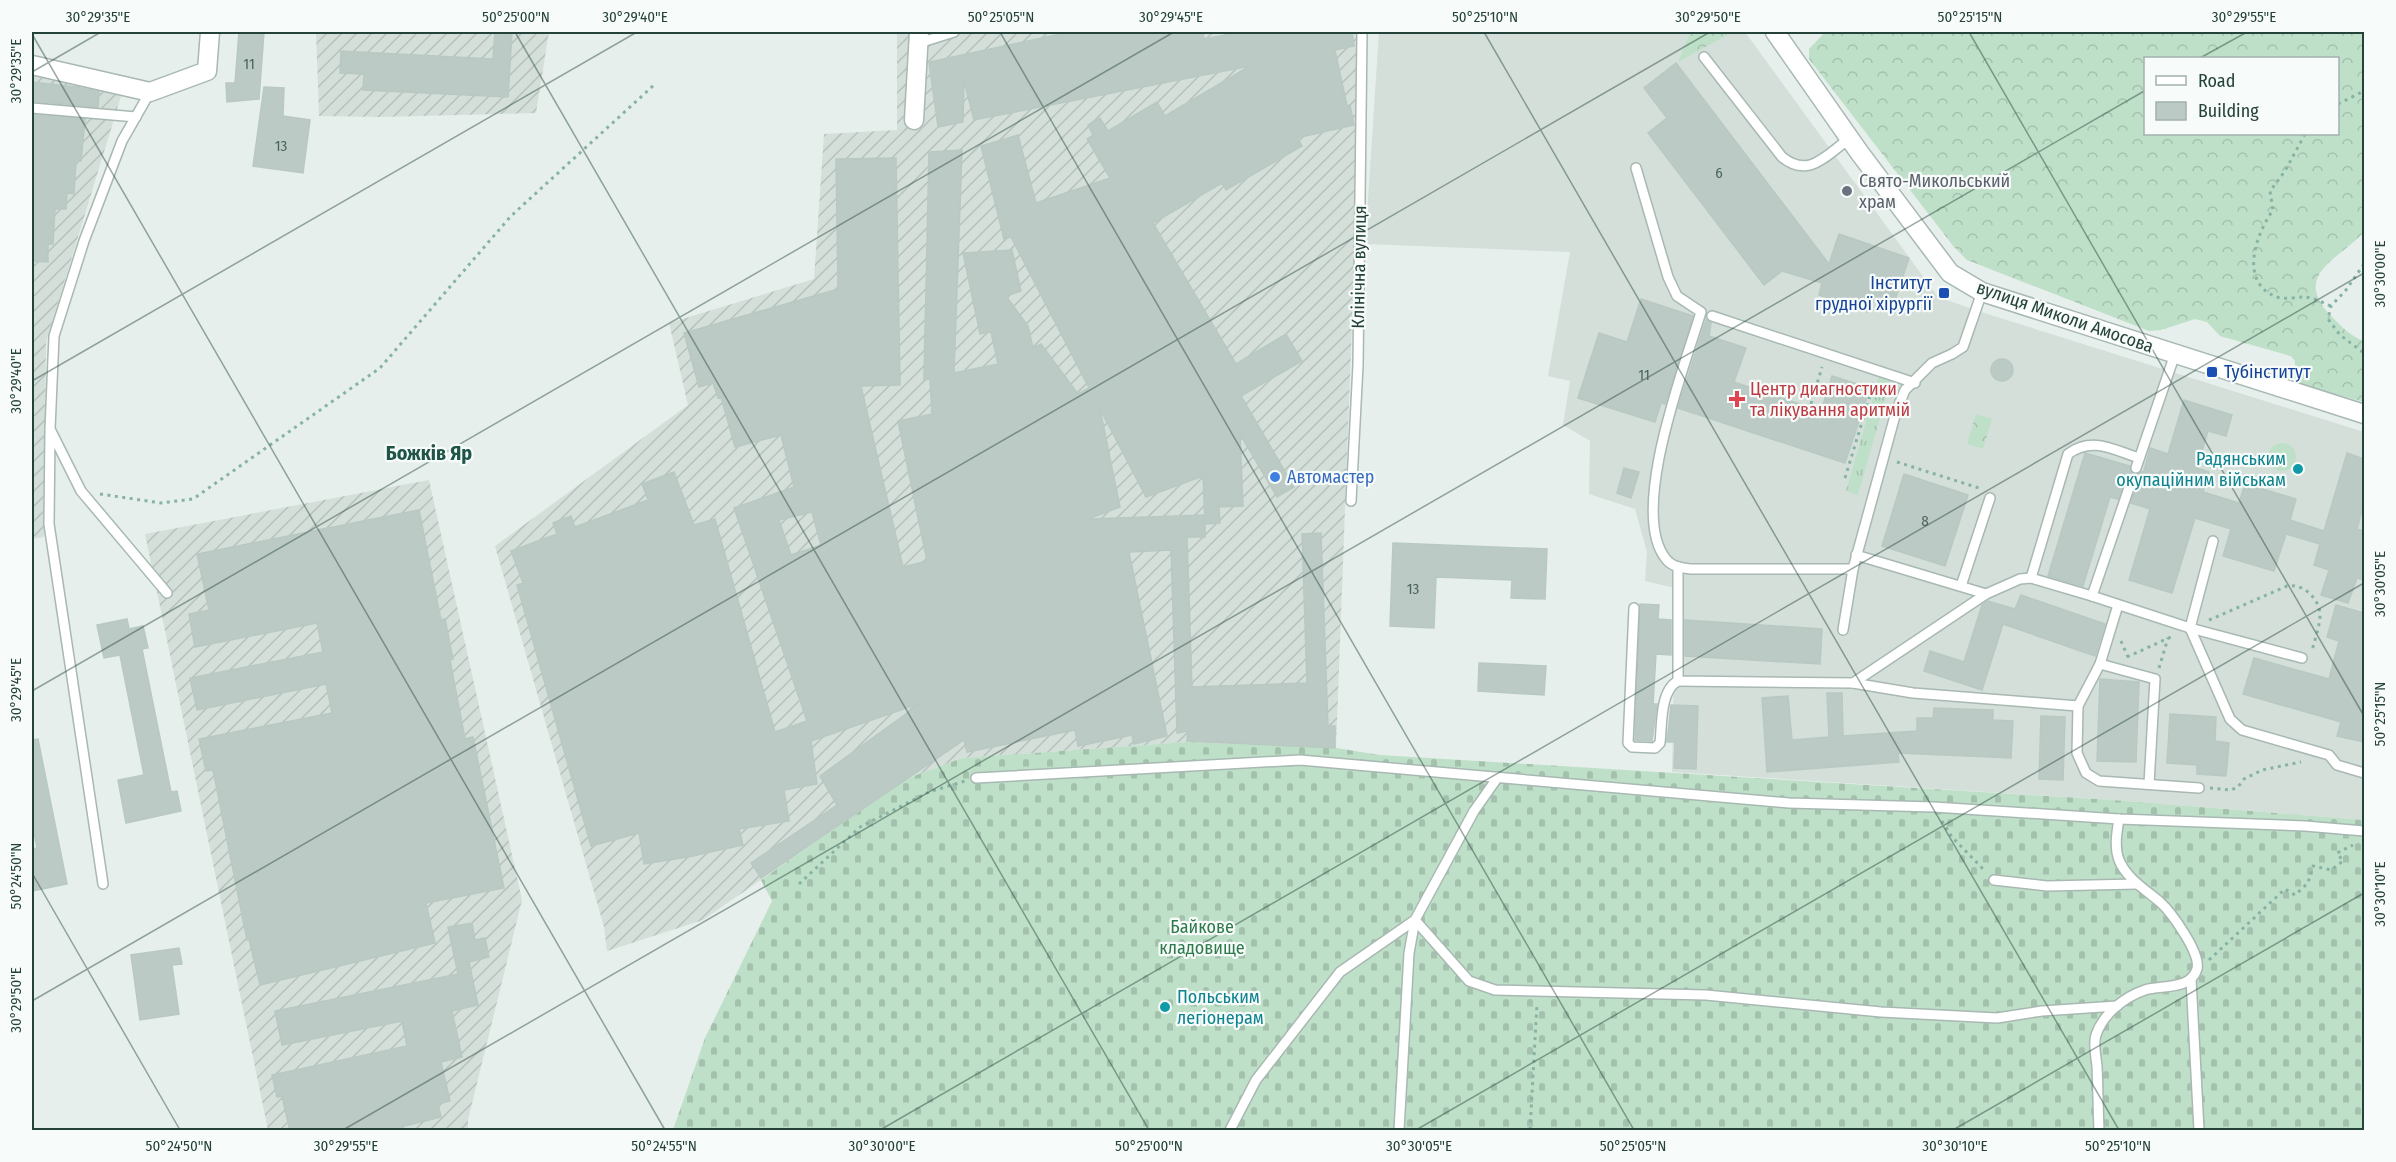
<svg xmlns="http://www.w3.org/2000/svg" width="2396" height="1162" viewBox="0 0 2396 1162" font-family="'Fira Sans Condensed',sans-serif">
<defs>
<pattern id="industrial-furrows" width="10" height="10" patternUnits="userSpaceOnUse" patternTransform="scale(1.5)"><rect width="10" height="10" fill="#d4dfda"/><path d="M-1 1l2-2M0 10L10 0M9 11l2-2" fill="none" stroke="#b6c1bc"/></pattern>
<pattern id="grass-tufts" width="24" height="20" patternUnits="userSpaceOnUse" patternTransform="scale(1.5)"><rect width="24" height="20" fill="#bfe0c8"/><path d="M3 7l-1-3M5 7V3M7 7l1-3M15 17l-1-3M17 17v-4M19 17l1-3" fill="none" stroke="#a4c1ad"/></pattern>
<pattern id="forest-crowns" width="20" height="18" patternUnits="userSpaceOnUse" patternTransform="scale(1.5)"><rect width="20" height="18" fill="#bfe0c8"/><path d="M2 6a3 3 0 1 1 6 0M12 15a3 3 0 1 1 6 0" fill="none" stroke="#a4c1ad"/></pattern>
<pattern id="cemetery-stones" width="16" height="16" patternUnits="userSpaceOnUse" patternTransform="scale(1.5)"><rect width="16" height="16" fill="#bfe0c8"/><path d="M2 7V4a2 2 0 0 1 4 0v3zM10 15v-3a2 2 0 0 1 4 0v3z" fill="#a4c1ad"/></pattern>
</defs>
<rect width="100%" height="100%" fill="#e6efeb"/>
<polygon fill="#d4dfda" points="1379,32 1745,32 1938,297 1981,312 2364,432 2364,820 2113,800 1672,772 1675,588 1645,581 1647,552 1635,509 1589,494 1590,441 1563,425 1570,381 1548,376 1570,252 1365,244"/>
<g fill="url(#industrial-furrows)">
<polygon points="316,32 549,32 536,113 381,117 319,116"/>
<polygon points="897,32 1363,32 1336,748 1186,742 962,758 906,779 703,920 607,951 604,927 495,546 688,405 669,323 814,279 824,134 897,130"/>
<polygon points="32,75 87,82 122,93 46,342 44,537 32,539"/>
<polygon points="429,480 522,900 468,1120 468,1130 268,1130 145,534"/>
</g>
<g fill="url(#grass-tufts)">
<polygon points="1880,372 1892,376 1858,495 1846,491"/>
<circle cx="2282" cy="457" r="14"/>
</g>
<g fill="url(#forest-crowns)" fill-rule="evenodd">
<polygon points="1690,32 1733,32 1678,62"/>
<path d="M 1825,32 L 2364,32 L 2364,232 C 2339,260 2291,274 2331,316 C 2342,327 2350,336 2364,341 L 2364,402 L 2295,383 L 2295,361 L 2291,356 L 2220,336 L 2207,322 L 2195,319 L 2161,330 L 2149,331 L 1967,260 L 1954,247 L 1809,59 L 1809,49 ZM 2146,58 L 2338,58 L 2338,134 L 2146,134 Z"/>
<polygon points="1976,414 1992,419 1983,449 1967,444"/>
</g>
<polygon fill="url(#cemetery-stones)" points="1186,742 1336,748 1380,755 2113,800 2364,820 2364,1130 673,1130 705,1038 772,901 761,880 906,779 962,758"/>
<g fill="#bbcac4" stroke="#b8c9c2" stroke-width="1.5" fill-rule="evenodd">
<polygon points="239,32 264,32 259,99 227,102 226,83 235,83"/>
<polygon points="495,32 512,32 508,97 363,90 364,74 340,73 341,51 493,59"/>
<path d="M 1070,32 L 1203,32 L 1204,39 L 1243,32 L 1352,32 L 1354,46 L 1335,50 L 1347,106 L 1350,105 L 1354,125 L 1297,138 L 1302,146 L 1226,190 L 1222,183 L 1153,223 L 1236,364 L 1286,334 L 1302,361 L 1241,396 L 1294,487 L 1277,497 L 1240,434 L 1243,506 L 1219,507 L 1220,523 L 1205,524 L 1205,537 L 1187,537 L 1192,687 L 1307,683 L 1302,534 L 1321,533 L 1328,726 L 1335,726 L 1335,748 L 1187,741 L 1188,731 L 1177,733 L 1171,550 L 1129,552 L 1167,736 L 1134,744 L 1132,735 L 1078,746 L 1075,730 L 967,752 L 964,740 L 761,878 L 751,863 L 837,805 L 820,776 L 921,703 L 811,741 L 817,784 L 784,790 L 789,821 L 739,829 L 743,845 L 688,857 L 644,864 L 639,833 L 591,846 L 517,585 L 523,583 L 511,551 L 557,534 L 553,523 L 571,516 L 575,527 L 648,500 L 642,484 L 674,472 L 694,525 L 715,519 L 775,732 L 807,721 L 734,508 L 794,487 L 781,435 L 735,447 L 721,397 L 718,398 L 713,383 L 699,387 L 684,333 L 838,289 L 836,159 L 896,158 L 900,385 L 861,386 L 903,567 L 927,561 L 898,421 L 932,414 L 930,379 L 924,380 L 929,152 L 962,150 L 954,373 L 998,364 L 991,332 L 980,334 L 963,253 L 1012,250 L 1021,291 L 1006,296 L 1028,326 L 1033,348 L 1041,344 L 1078,394 L 1089,388 L 1011,237 L 1004,239 L 981,146 L 1018,135 L 1036,203 L 1110,178 L 1087,139 L 1093,135 L 1088,125 L 1100,118 L 1108,131 L 1157,102 L 1165,116 L 1250,66 L 974,120 L 964,81 L 963,122 L 938,127 L 929,62 ZM 1100,409 L 1146,497 L 1203,476 L 1205,522 L 1205,515 L 1088,519 L 1120,507 ZM 812,512 L 821,545 L 791,555 L 779,520 Z"/>
<polygon points="1676,63 1829,264 1839,234 1909,258 1893,306 1872,299 1868,312 1819,295 1822,283 1782,271 1764,285 1648,133 1667,118 1644,88"/>
<polygon points="32,82 76,87 99,92 98,107 32,101"/>
<polygon points="264,87 284,88 283,116 310,120 303,173 253,166"/>
<polygon points="32,115 85,119 81,161 76,160 74,194 67,193 66,209 55,209 53,244 48,244 48,262 32,261"/>
<polygon points="1641,299 1693,316 1665,404 1661,403 1655,422 1578,398 1599,333 1627,342"/>
<polygon points="1706,320 1711,323 1709,336 1746,348 1734,382 1821,411 1832,376 1870,388 1845,463 1678,408"/>
<circle cx="2002" cy="370" r="11"/>
<polygon points="2184,400 2232,415 2226,436 2208,431 2197,468 2209,472 2203,492 2239,503 2245,484 2296,499 2290,520 2324,531 2347,453 2364,459 2364,503 2357,529 2364,531 2364,580 2357,578 2348,603 2321,595 2329,570 2314,565 2320,544 2286,534 2274,571 2223,556 2231,529 2195,518 2172,593 2129,580 2150,509 2131,503 2138,481 2133,476 2125,479 2118,499 2110,497 2083,586 2048,576 2085,453 2130,466 2131,473 2140,473 2144,471 2150,448 2168,454"/>
<polygon points="1624,468 1639,472 1631,498 1617,493"/>
<polygon points="1904,474 1968,495 1945,566 1882,546"/>
<polygon points="419,510 441,620 445,619 453,659 450,660 465,739 473,737 504,888 426,903 435,943 260,985 249,939 247,940 213,770 206,771 199,739 332,713 326,684 197,710 190,678 323,652 317,623 195,647 189,614 209,610 197,554"/>
<polygon points="1393,543 1547,549 1545,599 1511,598 1512,580 1436,577 1434,628 1390,626"/>
<polygon points="2021,595 2105,624 2095,656 2003,624 1982,690 1924,671 1930,651 1964,662 1982,605 1988,601 2015,609"/>
<polygon points="1640,604 1659,605 1658,619 1671,620 1671,655 1656,654 1653,704 1657,704 1652,741 1635,740"/>
<polygon points="2336,605 2364,613 2364,742 2337,736 2341,722 2243,694 2254,658 2329,679 2339,641 2327,637"/>
<polygon points="127,619 129,629 143,626 148,648 142,649 171,792 177,791 181,811 126,823 118,780 144,775 120,655 104,658 97,625"/>
<polygon points="1685,620 1822,629 1820,664 1685,656"/>
<polygon points="1479,663 1546,666 1544,695 1478,691"/>
<polygon points="2100,679 2139,682 2136,762 2097,761"/>
<polygon points="1827,693 1842,693 1843,736 1917,731 1917,718 1933,718 1934,708 1993,710 1993,720 2013,721 2011,758 1898,753 1899,762 1767,772 1762,698 1788,696 1792,740 1829,737"/>
<polygon points="1671,705 1698,706 1696,769 1674,768 1675,742 1667,742"/>
<polygon points="2170,714 2216,717 2215,741 2229,743 2226,776 2197,774 2197,765 2167,763"/>
<polygon points="2041,716 2065,717 2063,780 2039,779"/>
<polygon points="38,739 67,884 32,891 32,849 37,848 32,822 32,740"/>
<polygon points="472,923 475,940 485,938 489,957 469,962 478,1005 452,1011 462,1057 441,1062 450,1101 438,1104 441,1117 385,1131 290,1131 282,1096 277,1097 272,1075 407,1046 402,1021 282,1045 275,1011 458,974 448,927"/>
<polygon points="179,948 182,964 172,965 179,1014 140,1020 131,955"/>
</g>
<g fill="none" stroke-linecap="round" stroke-linejoin="round">
<g stroke="#a8b8b2" stroke-width="12">
<g id="service">
<polyline points="919,43 954,32"/>
<path d="M 1704,57 L 1782,157 C 1809,179 1826,155 1849,139"/>
<polyline points="150,92 122,141 84,241 54,336 50,429 81,491 167,593"/>
<polyline points="32,108 136,117"/>
<path d="M 1636,168 L 1668,277 L 1677,296 L 1701,312 C 1685,365 1628,513 1666,559 C 1672,567 1682,568 1691,569 L 1853,569"/>
<polyline points="1712,316 1915,383"/>
<polyline points="50,431 49,524 103,884"/>
<polyline points="2136,468 2175,354"/>
<polyline points="2131,482 2092,596 2190,628 2302,658"/>
<polyline points="1351,501 1358,365 1362,32"/>
<polyline points="2213,541 2190,628 2230,719 2242,730 2329,755 2337,765 2364,773"/>
<polyline points="1856,555 1986,594"/>
<polyline points="1678,567 1678,681 1853,683 1913,693 2078,706"/>
<polyline points="1961,586 1990,498"/>
<path d="M 2092,596 L 2031,578 L 2068,454 C 2092,436 2114,450 2139,458"/>
<polyline points="2118,605 2100,664 2155,679 2149,784"/>
<path d="M 1634,608 L 1628,743 L 1632,747 L 1655,748 L 1660,743 C 1662,725 1660,690 1678,681"/>
<polyline points="1843,630 1853,569 1896,412 1905,390 1932,363 1952,354 1963,347 1982,292"/>
<polyline points="2100,664 2078,706 2077,753 2086,773 2099,781 2199,788"/>
<polyline points="1853,683 1986,594 2020,579 2031,578"/>
<polyline points="976,778 1300,760 1789,803 1934,807 2119,819 2305,826 2364,831"/>
<polyline points="1994,880 2047,886 2137,884"/>
<polyline points="2191,979 2199,1130"/>
<polyline points="1230,1130 1256,1080 1340,972 1415,920 1469,981 1495,990 1706,995 1881,1012 1997,1018 2042,1011 2117,1006"/>
<polyline points="1399,1130 1409,953 1415,920 1474,811 1498,777"/>
<path d="M 2099,1130 C 2098,1109 2098,1088 2097,1066 C 2096,1057 2093,1043 2096,1035 C 2103,1014 2124,997 2145,990 C 2162,985 2191,990 2197,969 C 2201,953 2171,912 2160,902 C 2146,890 2126,878 2119,860 C 2114,847 2117,831 2119,819"/>
</g>
</g>
<g stroke="#a8b8b2" stroke-width="21">
<g id="minor">
<polyline points="1775,32 1859,152 1950,273 1982,292 2364,414"/>
<polyline points="32,65 150,92 207,71 210,32"/>
<polyline points="914,120 919,32"/>
</g>
</g>
<g stroke="#86b3a5" stroke-width="3" stroke-dasharray="3 4.5" stroke-linecap="butt">
<polyline points="2338,104 2364,91"/>
<path d="M 2305,134 L 2285,171 L 2270,191 L 2273,210 C 2256,234 2238,283 2277,297 C 2285,300 2296,297 2304,297 C 2313,297 2323,303 2331,306"/>
<polyline points="2364,264 2346,290 2331,306 2328,319 2340,335 2364,353"/>
<polyline points="1811,404 1822,367"/>
<polyline points="1897,462 1982,489"/>
<polyline points="1845,478 1874,383"/>
<polyline points="100,494 161,503 193,499 380,368 511,216 654,85"/>
<path d="M 2209,620 L 2287,586 C 2304,583 2321,600 2320,617 C 2319,628 2315,640 2312,650"/>
<polyline points="2121,641 2128,657"/>
<polyline points="2127,657 2173,636"/>
<polyline points="2159,668 2168,638"/>
<polyline points="2210,788 2231,790 2238,787 2244,779 2262,770 2301,762"/>
<polyline points="1942,821 1952,837 1984,870"/>
<polyline points="799,884 860,827 929,792 965,781"/>
<polyline points="2209,960 2285,889 2295,895 2308,883 2313,866 2331,870 2343,861 2337,853 2353,845"/>
<polyline points="1530,1130 1537,1004"/>
</g>
<use href="#service" stroke="#fff" stroke-width="9"/>
<use href="#minor" stroke="#fff" stroke-width="18"/>
</g>
<path fill="none" stroke="#24423a" stroke-width="1.5" stroke-opacity="0.45" d="M 515,32 L 1149,1130M 1000,32 L 1634,1130M 1484,32 L 2119,1130M 1969,32 L 2364,716M 32,34 L 665,1130M 2200,58 L 2247,32M 32,72 L 101,32M 32,381 L 637,32M 32,691 L 1174,32M 32,873 L 180,1130M 32,1001 L 1710,32M 343,1130 L 2146,90M 880,1130 L 2364,273M 1416,1130 L 2364,583M 1953,1130 L 2364,893"/>
<circle fill="#6b7280" stroke="#f7fbf9" stroke-width="2" cx="1847" cy="191" r="6"/>
<g fill="#1a4fb4" stroke="#f7fbf9" stroke-width="2">
<rect x="1938" y="287" width="12" height="12" rx="3"/>
<rect x="2206" y="366" width="12" height="12" rx="3"/>
</g>
<path fill="#e0444e" stroke="#f7fbf9" stroke-width="2" d="M1734 390h6v6h6v6h-6v6h-6v-6h-6v-6h6z"/>
<g fill="#0f9aa8" stroke="#f7fbf9" stroke-width="2">
<circle cx="2298" cy="469" r="6"/>
<circle cx="1165" cy="1007" r="6"/>
</g>
<circle fill="#3f7fe0" stroke="#f7fbf9" stroke-width="2" cx="1275" cy="477" r="6"/>
<g text-anchor="middle" stroke-width="4.5" stroke-linejoin="round" paint-order="stroke">
<g font-size="15" fill="#4a645c">
<text x="249" y="69">11</text>
<text x="281" y="151">13</text>
<text x="1719" y="178">6</text>
<text x="1644" y="380">11</text>
<text x="1925" y="526">8</text>
<text x="1413" y="594">13</text>
</g>
<g font-size="18" fill="#5b616d" stroke="#f7fbf9" text-anchor="start">
<text x="1859" y="187">Свято-Микольський<tspan x="1859" dy="21">храм</tspan></text>
</g>
<g font-size="18" fill="#24423a" stroke="#f7fbf9">
<text transform="translate(1359 267) rotate(-89)" y="6">Клінічна вулиця</text>
<text transform="translate(2065 317) rotate(19)" y="6">вулиця Миколи Амосова</text>
</g>
<g font-size="18" fill="#164399" stroke="#f7fbf9" text-anchor="end">
<text x="1932" y="289">Інститут<tspan x="1932" dy="21">грудної хірургії</tspan></text>
<text x="2224" y="378" text-anchor="start">Тубінститут</text>
</g>
<g font-size="18" fill="#be3a42" stroke="#f7fbf9" text-anchor="start">
<text x="1750" y="395">Центр диагностики<tspan x="1750" dy="21">та лікування аритмій</tspan></text>
</g>
<g font-size="18" fill="#0d838f" stroke="#f7fbf9" text-anchor="end">
<text x="2286" y="465">Радянським<tspan x="2286" dy="21">окупаційним військам</tspan></text>
<text x="1177" y="1003" text-anchor="start">Польським<tspan x="1177" dy="21">легіонерам</tspan></text>
</g>
<g font-size="18" fill="#366cbe" stroke="#f7fbf9" text-anchor="start">
<text x="1287" y="483">Автомастер</text>
</g>
<g font-size="18" fill="#2d7a4b" stroke="#f7fbf9">
<text x="1202" y="933">Байкове<tspan x="1202" dy="21">кладовище</tspan></text>
</g>
<g font-size="20" font-weight="bold" fill="#1f5548" stroke="#f7fbf9">
<text x="429" y="460">Божків Яр</text>
</g>
</g>
<rect width="2396" height="1162" fill="none" stroke="#f7fbf9" stroke-width="66"/>
<rect x="2144" y="57" width="195" height="78" fill="#f7fbf9" stroke="#a3b1ad" stroke-width="1.5"/>
<rect x="2156" y="76" width="30" height="9" fill="#ffffff" stroke="#a3b1ad" stroke-width="1.5"/>
<text x="2198" y="87" font-size="18" fill="#24423a">Road</text>
<rect x="2156" y="102" width="30" height="18" fill="#bbcac4" stroke="#a3b1ad" stroke-width="1.5"/>
<text x="2198" y="117" font-size="18" fill="#24423a">Building</text>
<rect x="33" y="33" width="2330" height="1096" fill="none" stroke="#24423a" stroke-width="2"/>
<g font-size="15" text-anchor="middle" fill="#24423a">
<text x="98" y="22">30°29'35"E</text>
<text x="516" y="22">50°25'00"N</text>
<text x="635" y="22">30°29'40"E</text>
<text x="1001" y="22">50°25'05"N</text>
<text x="1171" y="22">30°29'45"E</text>
<text x="1485" y="22">50°25'10"N</text>
<text x="1708" y="22">30°29'50"E</text>
<text x="1970" y="22">50°25'15"N</text>
<text x="2244" y="22">30°29'55"E</text>
<text transform="translate(16 71) rotate(-90)" y="5">30°29'35"E</text>
<text transform="translate(2380 274) rotate(-90)" y="5">30°30'00"E</text>
<text transform="translate(16 381) rotate(-90)" y="5">30°29'40"E</text>
<text transform="translate(2380 584) rotate(-90)" y="5">30°30'05"E</text>
<text transform="translate(16 690) rotate(-90)" y="5">30°29'45"E</text>
<text transform="translate(2380 714) rotate(-90)" y="5">50°25'15"N</text>
<text transform="translate(16 876) rotate(-90)" y="5">50°24'50"N</text>
<text transform="translate(2380 894) rotate(-90)" y="5">30°30'10"E</text>
<text transform="translate(16 1000) rotate(-90)" y="5">30°29'50"E</text>
<text x="179" y="1151">50°24'50"N</text>
<text x="346" y="1151">30°29'55"E</text>
<text x="664" y="1151">50°24'55"N</text>
<text x="882" y="1151">30°30'00"E</text>
<text x="1149" y="1151">50°25'00"N</text>
<text x="1419" y="1151">30°30'05"E</text>
<text x="1633" y="1151">50°25'05"N</text>
<text x="1955" y="1151">30°30'10"E</text>
<text x="2118" y="1151">50°25'10"N</text>
</g>
</svg>
